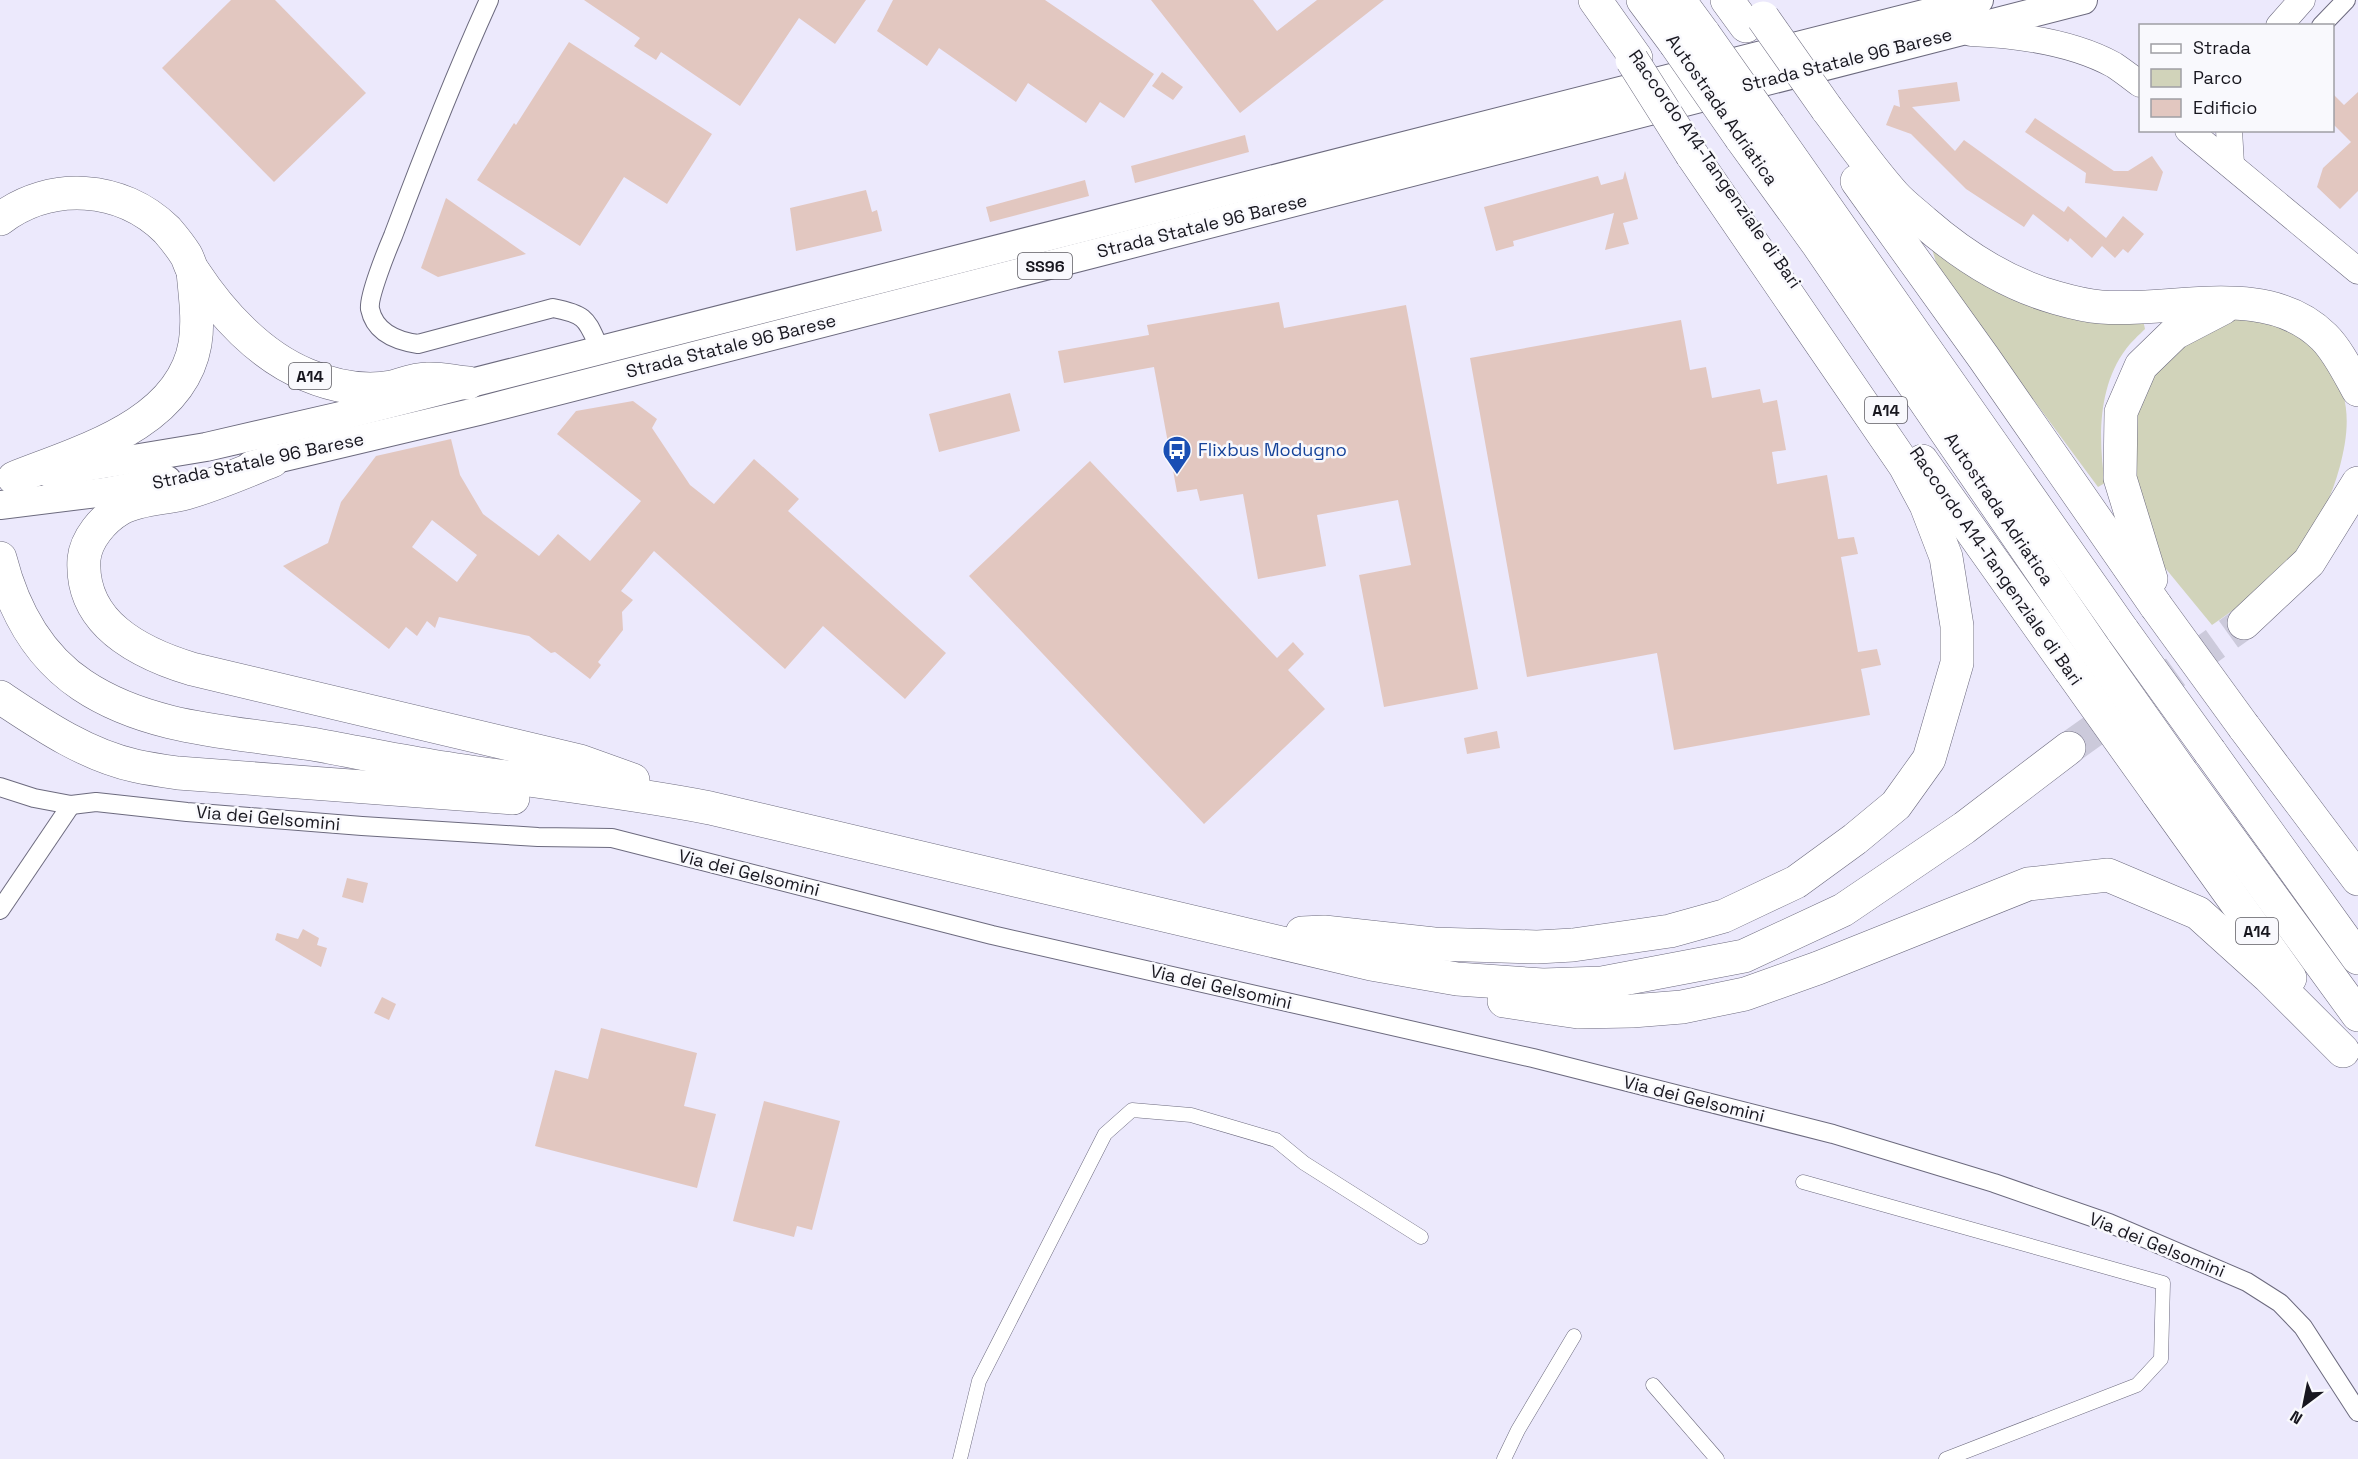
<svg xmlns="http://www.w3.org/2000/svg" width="2358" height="1459" viewBox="0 0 2358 1459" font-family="'Space Grotesk',sans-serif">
<rect width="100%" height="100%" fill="#ece9fc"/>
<g fill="#d1d3ba">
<path d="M 1932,249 L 2143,320 L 2145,329 C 2139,335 2131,342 2126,349 C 2098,386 2098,439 2105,483 L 2098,487 L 1939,272 Z"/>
<path d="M 2228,315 C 2238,315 2250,314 2260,317 C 2290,324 2315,343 2330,370 C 2334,378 2341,386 2343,394 C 2350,418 2346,443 2340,466 C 2320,541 2274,583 2212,625 L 2157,558 L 2138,518 L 2128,424 L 2161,357 Z"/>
</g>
<g fill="#e2c7c0" fill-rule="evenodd">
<polygon points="231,0 275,0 366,93 274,182 162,68"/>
<polygon points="584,0 866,0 835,44 799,18 740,106 661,52 656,60 634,46 640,38"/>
<polygon points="893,0 1045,0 1154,74 1124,118 1100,102 1086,123 1028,83 1016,102 939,48 927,66 877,31"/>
<polygon points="1151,0 1253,0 1277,31 1317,0 1384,0 1240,113"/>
<polygon points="569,42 712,134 667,204 624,177 580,246 477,180 514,123 516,125"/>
<polygon points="1162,72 1183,87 1173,100 1152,86"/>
<polygon points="1957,82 1960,101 1912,107 1955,151 1964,140 2064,212 2068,206 2106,238 2123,216 2144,234 2128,253 2123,249 2115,258 2102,246 2092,258 2070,238 2068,242 2033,214 2024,227 1966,189 1911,134 1886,125 1894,105 1900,107 1898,90"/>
<polygon points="2358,92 2358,191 2340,209 2317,187 2323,168 2351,142 2332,123 2332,93 2344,105"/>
<polygon points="2035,118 2114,171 2128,171 2152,156 2163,172 2157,191 2085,183 2086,173 2025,132"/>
<polygon points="1245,135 1249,152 1135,183 1131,166"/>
<polygon points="1625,171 1638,219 1623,223 1629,244 1605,250 1614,213 1513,241 1514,246 1496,251 1484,207 1598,176 1601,185 1623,179"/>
<polygon points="1085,180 1089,196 990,222 986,207"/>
<polygon points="866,190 872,212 877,210 882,231 796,251 790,208"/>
<polygon points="446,198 526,254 438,277 421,268"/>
<polygon points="1279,302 1284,328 1406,305 1478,689 1384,707 1359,575 1411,565 1398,500 1317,515 1326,566 1258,579 1243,494 1200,501 1197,489 1177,492 1154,367 1064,383 1058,351 1149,335 1147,325"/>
<polygon points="1681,320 1690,370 1706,367 1712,398 1760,389 1763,403 1777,400 1786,450 1772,452 1777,484 1827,475 1838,539 1854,537 1858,554 1841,557 1858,652 1877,649 1881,665 1861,669 1870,715 1674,750 1657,653 1527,677 1470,358"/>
<polygon points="1010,393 1020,431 939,452 929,414"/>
<path d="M 633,401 L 657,419 L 652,428 L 690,485 L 714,504 L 754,459 L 799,499 L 788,511 L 946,653 L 905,699 L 823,626 L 785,669 L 654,551 L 621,591 L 633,600 L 622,612 L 623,630 L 598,662 L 601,665 L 590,679 L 555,652 L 551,653 L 529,636 L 439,617 L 435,628 L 427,621 L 417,636 L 406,627 L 389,649 L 283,566 L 328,543 L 341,502 L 376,456 L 451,439 L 460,475 L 483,514 L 539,556 L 558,534 L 590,561 L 641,501 L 557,434 L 576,411 ZM 432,520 L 477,555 L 457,582 L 412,547 Z"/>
<polygon points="1090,461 1277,658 1293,642 1304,654 1288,670 1325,709 1204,824 969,576"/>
<polygon points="1497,731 1500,748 1467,754 1464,738"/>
<polygon points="347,878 368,883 363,903 342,897"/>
<polygon points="303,929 319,938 317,945 327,948 321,967 275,940 277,933 298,939"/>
<polygon points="382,997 396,1004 389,1020 374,1013"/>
<polygon points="601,1028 697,1053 684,1106 716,1114 697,1188 535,1146 555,1070 588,1079"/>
<polygon points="764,1101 840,1121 812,1230 797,1226 794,1237 733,1221"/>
</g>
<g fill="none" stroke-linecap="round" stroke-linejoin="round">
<polyline stroke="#cccadb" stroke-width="33" stroke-dasharray="33 16" stroke-linecap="butt" points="2069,748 2244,623"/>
<g stroke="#6c6a7e" stroke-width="15">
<g id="pedestrian">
<polyline points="1803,1182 2163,1283 2161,1359 2137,1385 1946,1459"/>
<polyline points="1653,1385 1717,1459"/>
<polyline points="960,1459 979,1381 1105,1134 1132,1110 1191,1115 1276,1140 1304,1163 1421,1237"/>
<polyline points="1504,1459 1518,1430 1574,1336"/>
</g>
</g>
<g stroke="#6c6a7e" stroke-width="20">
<g id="minor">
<path d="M 489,0 C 454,77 423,156 393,236 C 387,250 368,297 370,309 C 375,333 397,341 418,344 L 553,308 C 589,315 586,320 601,351"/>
<polyline points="2321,26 2346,0"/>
<polyline points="0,787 34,798 71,805 96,802 187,812 362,826 538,837 612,838 992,935 1533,1058 1833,1134 1994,1183 2109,1223 2247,1282 2280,1303 2303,1327 2358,1412"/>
<polyline points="0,910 71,805"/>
</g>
</g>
<g stroke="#6c6a7e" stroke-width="27">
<g id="secondary">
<polyline points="2279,26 2302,0"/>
<path d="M 1971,33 C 2019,35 2072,42 2114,65 C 2123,71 2132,78 2140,84"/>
<polyline points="2188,130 2358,271"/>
<polyline points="2229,130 2231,164"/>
</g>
</g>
<g stroke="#6c6a7e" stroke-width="30">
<g id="primary">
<polyline points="251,465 479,411 2083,0"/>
<polyline points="49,473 206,447 345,415 1979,0"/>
<polyline points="0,505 105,492 167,480"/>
</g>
</g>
<g stroke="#6c6a7e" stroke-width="34">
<g id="motorway">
<polyline points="1595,0 1636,58"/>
<polyline points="1643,0 1675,43"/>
<polyline points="1679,0 1704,34"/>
<polyline points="1727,0 1746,26"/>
<path d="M 1827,109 C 1849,138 1870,168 1894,195 C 1903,205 1914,213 1924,222 C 1963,256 2006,284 2057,298 C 2071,302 2087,306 2101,307 C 2172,313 2267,280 2324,337 C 2338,351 2348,372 2358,390"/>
<polyline points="1769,126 2123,631"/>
<polyline points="1741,138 1817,243 2096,651"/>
<polyline points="1857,181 1984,358 2156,606"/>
<path d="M 0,219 C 51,181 121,185 167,230 C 173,237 181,247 186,255 C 189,260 190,267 194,272 C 221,313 260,356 307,375 C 333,386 364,392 392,387 C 403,384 415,379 427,379 C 440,378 455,382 468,383"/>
<path d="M 272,461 C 244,472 215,485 186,493 C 165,499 140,498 120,509 C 103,519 86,539 84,559 C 80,623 139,653 192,669 L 580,761 L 633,780"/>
<polyline points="1922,461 2070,670"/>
<path d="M 14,478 C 79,452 181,425 195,344 C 199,320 195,295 193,271"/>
<path d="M 0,558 C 13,609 37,655 82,685 C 149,730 234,732 312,744 C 352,751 392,760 432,766 C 525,781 618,790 710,808 L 1371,964 L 1457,979 L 1543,985 L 1602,983 L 1744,956 L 1843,910 L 1964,828 L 2069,748"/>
<polyline points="2151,579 2120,478 2121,412 2141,366 2175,333 2223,308"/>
<polyline points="2244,623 2309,562 2358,483"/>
<path d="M 0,697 C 42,725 86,755 136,766 C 150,769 164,771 178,773 L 513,798"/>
<polyline points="2244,727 2358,879"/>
<polyline points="2210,752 2358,958"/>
<polyline points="2182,773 2358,1015"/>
<polyline points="2157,792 2290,978"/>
<polyline points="1302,933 1324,932 1434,944 1537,947 1573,945 1670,931 1724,916 1796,882 1855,839 1896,805 1929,759 1957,663 1957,626 1946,557 1926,505 1905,466 1692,155"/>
<polyline points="1504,1001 1578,1012 1632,1011 1682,1007 1745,994 1818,968 2028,884 2108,875 2198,913 2269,977 2343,1051"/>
</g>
</g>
<use href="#pedestrian" stroke="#fff" stroke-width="14"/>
<use href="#minor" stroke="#fff" stroke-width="18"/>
<use href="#secondary" stroke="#fff" stroke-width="26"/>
<use href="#primary" stroke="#fff" stroke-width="28"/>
<use href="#motorway" stroke="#fff" stroke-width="33"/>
<g stroke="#6c6a7e" stroke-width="34" stroke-linecap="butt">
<g id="motorway-bridge">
<polyline points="1763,18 1827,109"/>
<polyline points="1704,34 1769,126"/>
<polyline points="1675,43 1741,138"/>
<polyline points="1632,60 1692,155"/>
<polyline points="2156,606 2244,727"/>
<polyline points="2123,631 2210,752"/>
<polyline points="2096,651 2182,773"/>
<polyline points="2070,670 2157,792"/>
</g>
</g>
<use href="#motorway-bridge" stroke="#fff" stroke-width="33"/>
</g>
<defs>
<g id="bus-pin" transform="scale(1.5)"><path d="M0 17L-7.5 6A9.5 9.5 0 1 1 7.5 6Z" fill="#1a4fb4" stroke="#f9f9fd"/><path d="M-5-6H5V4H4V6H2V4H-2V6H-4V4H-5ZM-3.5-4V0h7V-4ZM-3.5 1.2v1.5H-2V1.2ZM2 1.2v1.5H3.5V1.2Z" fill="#fff"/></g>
</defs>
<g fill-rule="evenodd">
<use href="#bus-pin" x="1177" y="450"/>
</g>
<g text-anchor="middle" stroke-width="5" stroke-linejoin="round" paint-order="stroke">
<g fill="#f9f9fd" stroke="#5c5b62" stroke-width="1.5">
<rect x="1018" y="253" width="54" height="26" rx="4.5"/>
<rect x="289" y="363" width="42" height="26" rx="4.5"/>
<rect x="1865" y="397" width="42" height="26" rx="4.5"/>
<rect x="2236" y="918" width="42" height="26" rx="4.5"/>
</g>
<g font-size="16" font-weight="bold" fill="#18171f">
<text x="1045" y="272">SS96</text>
<text x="310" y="382">A14</text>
<text x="1886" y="416">A14</text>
<text x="2257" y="937">A14</text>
</g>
<g font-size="18" fill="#18171f" stroke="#f9f9fd">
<text transform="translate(1847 60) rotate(-14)" y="6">Strada Statale 96 Barese</text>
<text transform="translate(1722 110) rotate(55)" y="6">Autostrada Adriatica</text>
<text transform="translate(1715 169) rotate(55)" y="6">Raccordo A14-Tangenziale di Bari</text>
<text transform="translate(1202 226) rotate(-14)" y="6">Strada Statale 96 Barese</text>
<text transform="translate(731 346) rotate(-14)" y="6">Strada Statale 96 Barese</text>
<text transform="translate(258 461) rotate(-12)" y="6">Strada Statale 96 Barese</text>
<text transform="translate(1999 509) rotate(56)" y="6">Autostrada Adriatica</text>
<text transform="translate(1996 566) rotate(55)" y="6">Raccordo A14-Tangenziale di Bari</text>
<text transform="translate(268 818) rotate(5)" y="6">Via dei Gelsomini</text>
<text transform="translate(749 873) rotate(14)" y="6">Via dei Gelsomini</text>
<text transform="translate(1221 987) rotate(13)" y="6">Via dei Gelsomini</text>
<text transform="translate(1694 1099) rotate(14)" y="6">Via dei Gelsomini</text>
<text transform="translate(2157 1245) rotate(22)" y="6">Via dei Gelsomini</text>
</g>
<g font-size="18" fill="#164399" stroke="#f9f9fd" text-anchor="start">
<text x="1198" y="456">Flixbus Modugno</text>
</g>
</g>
<rect x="2139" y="24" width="195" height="108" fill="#f9f9fd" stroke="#9f9fa4" stroke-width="1.5"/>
<rect x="2151" y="44" width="30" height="9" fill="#ffffff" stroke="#9f9fa4" stroke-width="1.5"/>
<text x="2193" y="54" font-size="18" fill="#18171f">Strada</text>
<rect x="2151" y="69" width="30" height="18" fill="#d1d3ba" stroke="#9f9fa4" stroke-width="1.5"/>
<text x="2193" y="84" font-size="18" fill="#18171f">Parco</text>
<rect x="2151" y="99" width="30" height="18" fill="#e2c7c0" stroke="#9f9fa4" stroke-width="1.5"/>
<text x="2193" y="114" font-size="18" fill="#18171f">Edificio</text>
<g transform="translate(2304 1405) rotate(212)" stroke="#f9f9fd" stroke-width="4.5" paint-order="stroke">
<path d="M0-4.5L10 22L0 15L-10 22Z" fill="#18171f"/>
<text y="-9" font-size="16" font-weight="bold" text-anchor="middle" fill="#18171f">N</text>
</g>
</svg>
